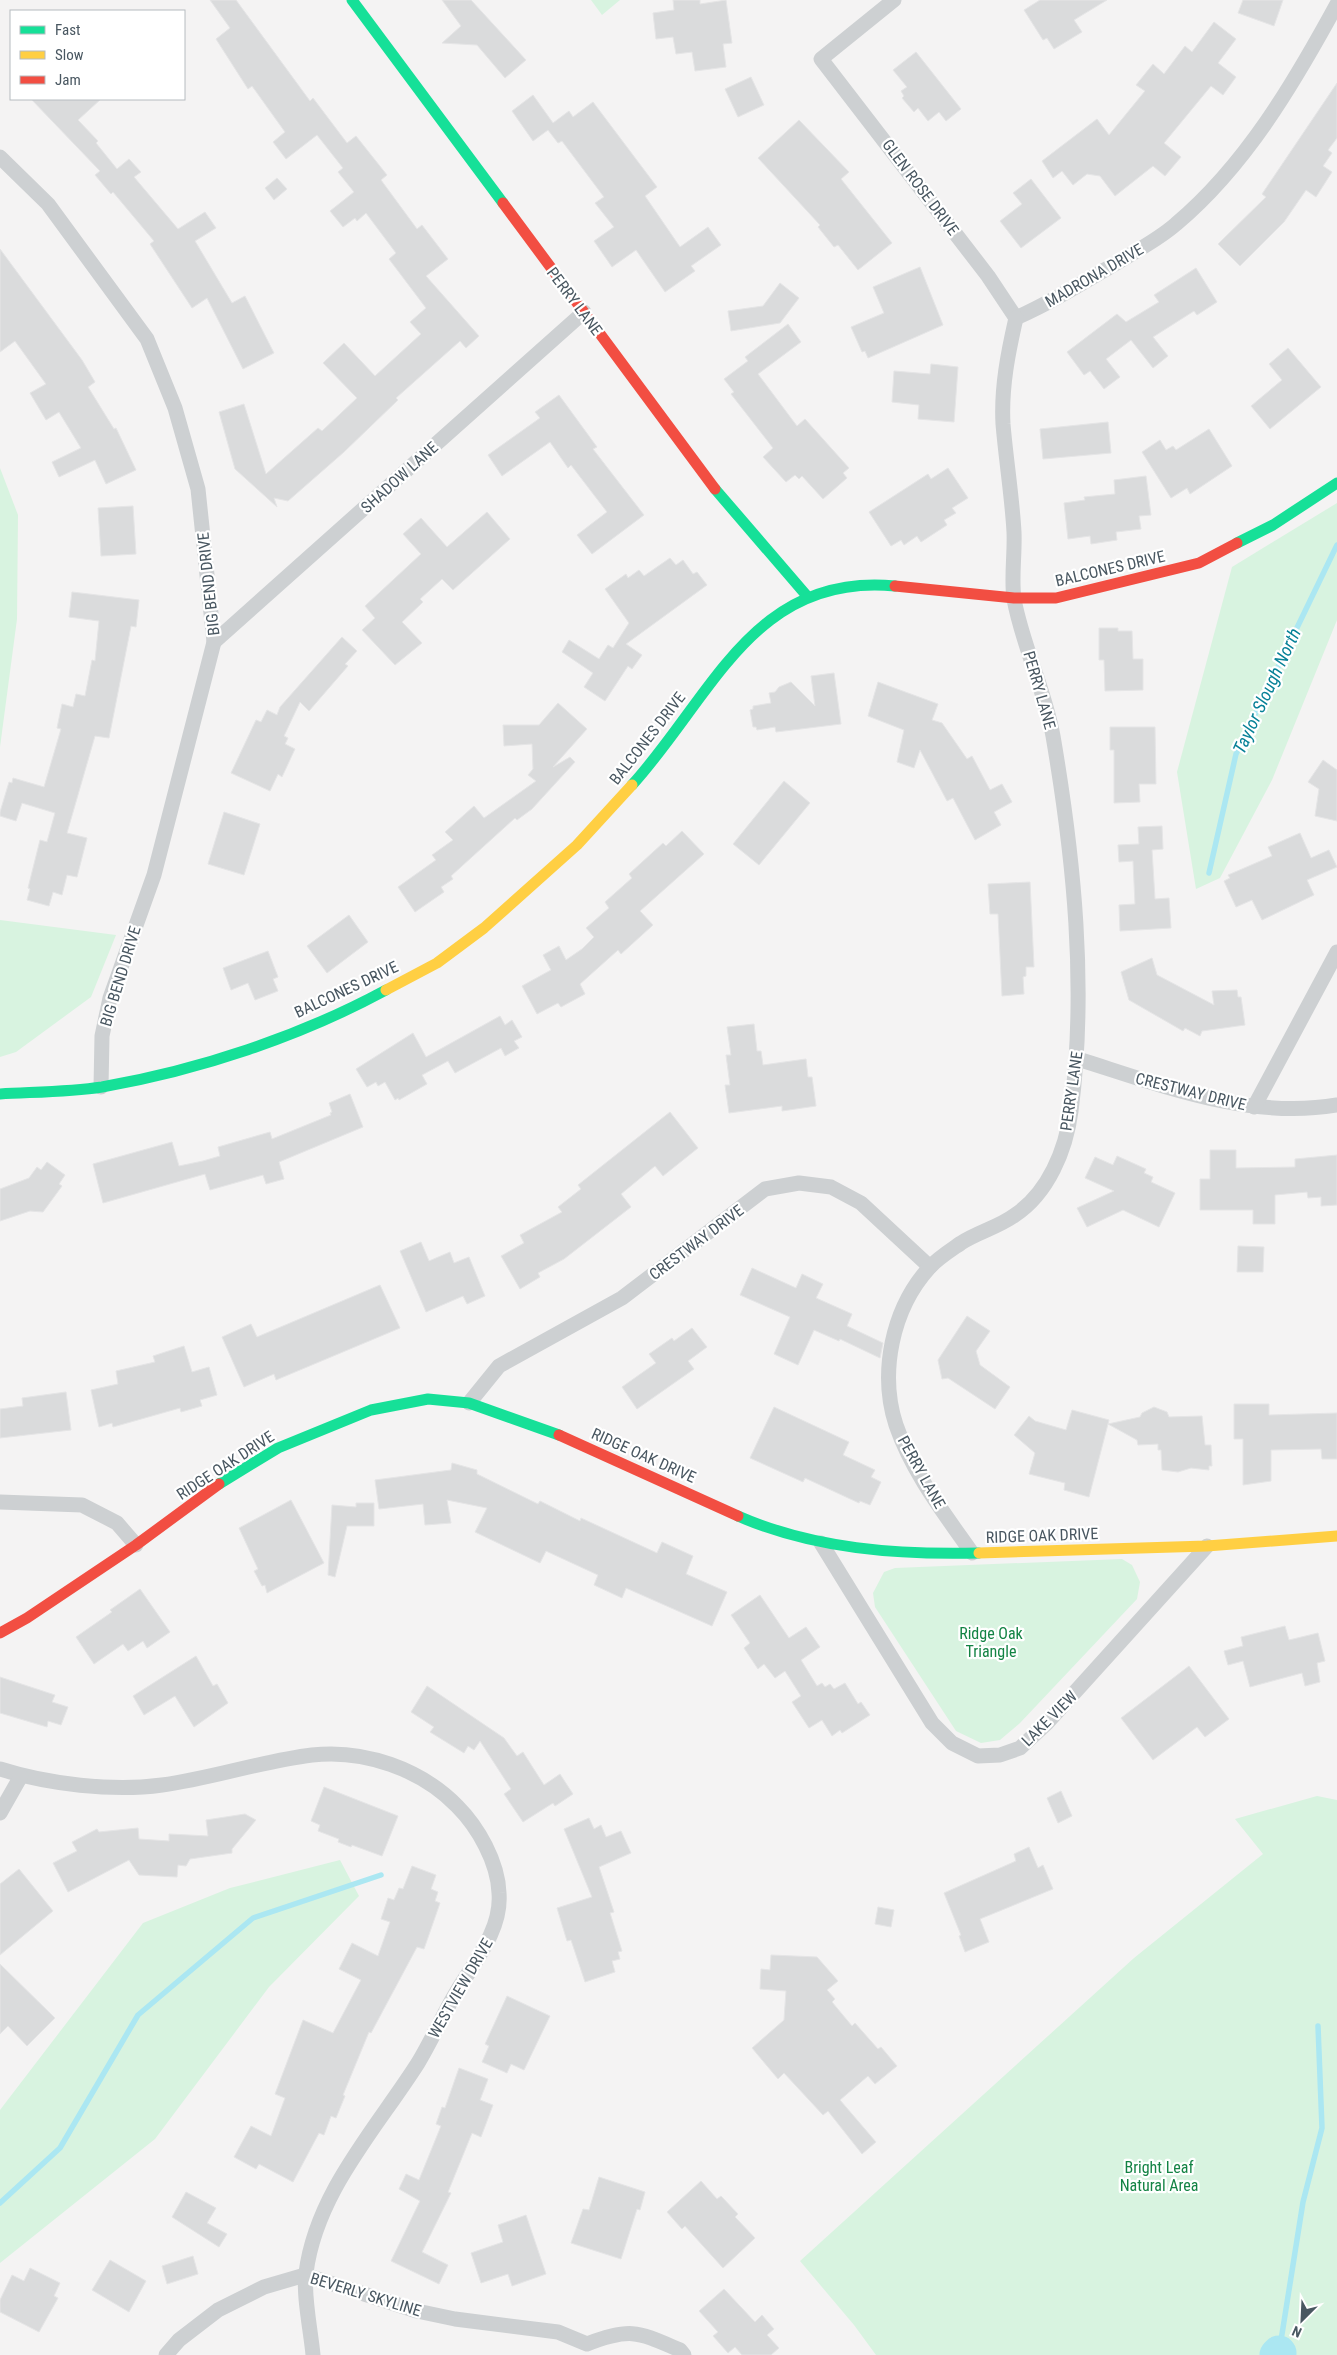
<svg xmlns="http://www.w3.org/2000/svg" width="1337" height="2355" viewBox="0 0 1337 2355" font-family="'Roboto Condensed',sans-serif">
<rect width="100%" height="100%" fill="#f4f3f3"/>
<g fill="#d8f3e0">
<polygon points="591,0 620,0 602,15"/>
<polygon points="0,468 18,515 17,619 0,747"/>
<polygon points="1337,503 1337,620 1272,780 1220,878 1196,889 1177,772 1232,567"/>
<polygon points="0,920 116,935 91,997 16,1052 0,1057"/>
<polygon points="1122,1559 1132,1565 1140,1582 1137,1599 1020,1723 1000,1740 981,1743 956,1731 875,1607 873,1593 884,1572 895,1568"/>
<polygon points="1317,1796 1337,1800 1337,2355 876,2355 854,2325 800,2261 1134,1958 1263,1854 1235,1819"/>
<polygon points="340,1860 359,1896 269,1987 155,2139 0,2263 0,2110 143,1923 230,1888"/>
</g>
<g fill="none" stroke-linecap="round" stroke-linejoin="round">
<g stroke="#abe7f2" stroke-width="5.5">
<polyline points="1209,873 1236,754 1337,545"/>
<polyline points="0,2203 60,2148 138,2015 253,1918 381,1875"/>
<polyline points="1279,2353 1303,2202 1322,2128 1318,2026"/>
</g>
<polyline stroke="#abe7f2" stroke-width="35" points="1277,2355 1279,2353"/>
</g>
<g fill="#dadbdc" stroke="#e5e5e6">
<polygon points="210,0 236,0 310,101 313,98 347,143 356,136 387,175 381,180 417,229 422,225 448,259 426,276 479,336 466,348 460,341 396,398 398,400 344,452 288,501 274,498 277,507 235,469 219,412 244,404 266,474 318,428 322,431 357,398 323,363 344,343 375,376 421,334 410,322 426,308 389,259 396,253 366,213 357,221 355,218 343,227 330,211 354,192 338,172 343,168 317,135 286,159 273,142 285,132 252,86 248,89 216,39 230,28"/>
<polygon points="442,0 471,0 526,60 505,78 477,45 442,43 461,26"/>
<polygon points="673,0 700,0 700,4 726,0 732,43 723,44 726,67 695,71 692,52 676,54 673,37 656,39 653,13 674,10"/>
<polygon points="1040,0 1107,0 1074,20 1082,32 1054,49 1047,38 1043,40 1024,10"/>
<polygon points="1243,0 1283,0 1274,26 1238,13"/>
<polygon points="1214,22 1236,39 1218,63 1236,77 1223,95 1211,86 1164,143 1181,157 1165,176 1153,166 1115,196 1100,176 1087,174 1073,185 1062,171 1053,178 1042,161 1097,119 1109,135 1145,91 1136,85 1153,64 1164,74 1185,46 1192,52"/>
<polygon points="916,52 961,109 946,121 939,112 928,121 918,108 914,112 902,98 904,96 901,91 907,87 893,70"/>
<polygon points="751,77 764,105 738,117 725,89"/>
<polygon points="1337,83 1337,138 1328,150 1332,153 1323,166 1332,172 1316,197 1306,190 1284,222 1240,266 1218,244 1266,197 1262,194"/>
<polygon points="533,95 553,123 569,111 573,117 593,102 657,187 645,196 680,247 708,227 721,245 691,266 695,271 665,292 636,250 612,267 594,241 614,227 595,203 604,197 562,141 558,143 548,130 533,141 512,111"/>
<polygon points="31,99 101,99 78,120 98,141 96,143 117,169 129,159 141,172 134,177 178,229 205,212 216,228 195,241 232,303 245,296 274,353 243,369 207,298 192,308 150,244 154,241 113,192 111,194 95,175 100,171"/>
<polygon points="799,120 849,172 841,179 892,243 858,270 838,245 834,247 818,227 820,225 758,158"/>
<polygon points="277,178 287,189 274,200 265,188"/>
<polygon points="1031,179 1061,218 1021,248 1000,221 1022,204 1013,193"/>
<polygon points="0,249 82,360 95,382 88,387 114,429 116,428 136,470 106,484 95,460 59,477 52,462 81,448 59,412 46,420 30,393 46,384 15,341 0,352"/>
<polygon points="920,267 943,325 868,358 865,351 862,352 851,327 884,313 873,287"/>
<polygon points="1196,268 1217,302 1197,315 1194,311 1153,337 1168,356 1153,368 1131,340 1106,359 1120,377 1104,389 1090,371 1084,375 1067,352 1117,314 1126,322 1159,302 1154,295"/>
<polygon points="780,283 799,298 780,323 731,331 728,311 763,306"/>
<polygon points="788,324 801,342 758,374 797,426 805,419 849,468 843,473 847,478 823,499 802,476 799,479 795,475 786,482 763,457 773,448 731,394 734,392 724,379 748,361 745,357"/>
<polygon points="1288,348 1321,387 1270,429 1251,406 1282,380 1269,364"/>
<polygon points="931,364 958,367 954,422 918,419 919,405 892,402 894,371 930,374"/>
<polygon points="559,395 597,447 593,449 644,515 592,554 577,535 607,512 571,465 568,468 550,442 502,476 488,455 540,418 535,412"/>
<polygon points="1108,422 1111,453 1043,459 1040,429"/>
<polygon points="1209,429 1232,466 1190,494 1187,488 1171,498 1142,452 1160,440 1166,450 1173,446 1176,450"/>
<polygon points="948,468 968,498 952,508 956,513 944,520 947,525 921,542 917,536 904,545 901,540 891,546 869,512 928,474 931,479"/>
<polygon points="1146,476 1151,515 1139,516 1141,529 1116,532 1117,540 1091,544 1090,536 1068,539 1064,503 1085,500 1084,497 1115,494 1114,480"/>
<polygon points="133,506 136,554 101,556 98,508"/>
<polygon points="487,512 510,539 453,590 442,579 420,599 423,602 402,622 422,643 395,665 362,630 375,618 365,606 421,554 403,534 421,518 447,547"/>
<polygon points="670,558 676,565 683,560 693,574 697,572 707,585 626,644 642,655 632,669 628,666 605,701 584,687 593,673 562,652 569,640 599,659 608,645 613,648 629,623 605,589 626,574 628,578 639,570 644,576"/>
<polygon points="72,592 139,600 136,627 131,626 109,738 95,736 67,833 87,838 77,877 67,875 62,895 53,892 49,906 27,900 30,889 28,888 40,840 47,842 55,813 22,803 16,821 0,816 0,812 9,782 12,783 13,778 44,787 61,729 57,728 62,704 73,707 76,694 85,696 92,660 95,661 99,621 69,617"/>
<polygon points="1099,628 1118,628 1118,631 1132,631 1133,659 1143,659 1143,690 1105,691 1104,660 1099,660"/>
<polygon points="342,637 357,651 345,664 348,666 309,711 300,702 284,736 288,738 285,744 295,749 282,777 278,774 270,791 231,773 256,720 261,722 267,710 277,715 280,707"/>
<polygon points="834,673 841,724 776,732 775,727 757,730 756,727 753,727 750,710 753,709 753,706 771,703 769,693 775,692 779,687 791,682 815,706 811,676"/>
<polygon points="878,682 938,704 932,720 942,723 967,759 972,756 990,790 1002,784 1012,802 994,812 1001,825 975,840 953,798 947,801 920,750 914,768 897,762 904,730 868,716"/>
<polygon points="558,703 587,729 553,767 570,757 575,762 532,809 517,820 515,818 451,876 453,879 441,887 444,892 415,912 398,887 436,860 432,855 453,840 445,832 474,806 484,818 536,781 528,775 533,769 532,744 504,746 503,725 539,725"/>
<polygon points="1110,727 1155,727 1156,784 1139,784 1140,802 1114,803 1114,750 1110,750"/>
<polygon points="1323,760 1337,770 1337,821 1315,816 1319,789 1308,782"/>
<polygon points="784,781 810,803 759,865 733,844"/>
<polygon points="224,812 260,824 244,875 208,864"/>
<polygon points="1162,826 1163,849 1152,850 1155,899 1169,898 1171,928 1120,931 1119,905 1135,904 1133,861 1119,862 1118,845 1139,844 1138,827"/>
<polygon points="682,831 704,854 640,911 653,925 621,954 618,950 580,984 585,994 561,1007 558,1003 537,1014 522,986 551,970 543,955 559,946 566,960 582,949 594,937 586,928 609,908 605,902 632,878 629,874 663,843 666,846"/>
<polygon points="1300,833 1311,858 1329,850 1337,867 1307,880 1314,895 1262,920 1252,900 1236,907 1224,881 1230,878 1228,875 1272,856 1268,847"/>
<polygon points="1030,882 1034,967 1026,967 1026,976 1023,977 1024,994 1002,996 998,914 990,914 988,884"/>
<polygon points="349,915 368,942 327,973 307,946"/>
<polygon points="268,951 278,977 273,979 278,991 255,1000 248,983 231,990 223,968"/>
<polygon points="1152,958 1157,975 1214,1005 1212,991 1237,990 1238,997 1241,997 1245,1025 1202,1031 1200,1036 1185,1028 1183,1031 1129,1000 1121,972"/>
<polygon points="500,1016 505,1025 512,1020 522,1037 514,1041 519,1048 505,1056 501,1048 455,1073 448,1061 422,1075 427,1084 399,1100 398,1098 395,1100 385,1082 378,1086 376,1082 367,1087 356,1069 413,1033 426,1057"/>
<polygon points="754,1024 757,1051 761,1051 763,1065 806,1059 808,1077 812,1077 816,1106 782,1111 782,1106 729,1113 725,1085 730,1085 726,1055 731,1055 727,1027"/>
<polygon points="350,1094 363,1127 279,1162 284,1179 266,1184 263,1175 210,1190 205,1174 103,1203 93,1164 172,1142 179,1166 203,1161 220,1156 218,1147 270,1132 272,1139 331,1115 330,1113 332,1112 329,1103"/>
<polygon points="670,1112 698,1148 663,1176 655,1166 621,1194 631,1207 564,1259 538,1273 540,1277 520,1289 501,1256 524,1243 520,1235 562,1212 558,1207 581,1189 578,1185"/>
<polygon points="1210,1150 1236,1150 1236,1168 1295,1167 1295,1159 1337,1155 1337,1205 1321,1206 1321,1197 1308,1198 1307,1192 1275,1195 1275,1224 1253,1224 1253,1210 1200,1210 1200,1179 1210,1179"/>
<polygon points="1117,1156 1146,1169 1144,1173 1153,1177 1151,1182 1175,1193 1159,1227 1123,1210 1087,1227 1077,1208 1114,1191 1085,1178 1095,1157 1113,1165"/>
<polygon points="47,1162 65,1175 59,1184 62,1186 43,1212 30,1211 0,1221 0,1189 29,1178 37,1167 41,1170"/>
<polygon points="421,1242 429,1261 450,1252 454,1263 469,1257 485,1296 467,1304 463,1296 426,1312 400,1251"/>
<polygon points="1238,1246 1264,1247 1263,1272 1237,1272"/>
<polygon points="752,1268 796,1288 802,1274 823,1284 816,1298 852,1314 847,1326 883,1343 880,1358 840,1339 839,1341 814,1330 798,1365 774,1354 790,1317 740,1295"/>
<polygon points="380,1285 400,1328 276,1380 274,1374 244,1387 222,1337 251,1324 257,1337"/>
<polygon points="967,1316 990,1331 976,1351 980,1365 1010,1387 995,1409 948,1378 942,1379 938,1360"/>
<polygon points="692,1328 707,1347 688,1361 694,1369 637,1409 622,1387 656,1363 649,1354 672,1338 674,1341"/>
<polygon points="184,1346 192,1372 209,1367 217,1395 200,1400 202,1406 181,1412 180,1408 113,1427 112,1423 99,1427 91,1390 118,1384 116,1371 155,1362 153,1356"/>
<polygon points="66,1392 71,1430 0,1438 0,1409 23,1406 22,1398"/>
<polygon points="1234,1404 1269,1404 1269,1415 1337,1413 1337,1459 1322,1459 1321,1449 1271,1450 1271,1481 1243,1485 1243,1439 1234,1439"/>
<polygon points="774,1407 849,1442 843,1455 875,1470 871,1477 881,1482 870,1505 860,1501 859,1503 805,1478 803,1482 750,1458"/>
<polygon points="1154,1407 1167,1412 1169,1417 1202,1416 1205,1445 1211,1445 1212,1466 1209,1466 1209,1470 1191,1468 1178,1472 1162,1470 1161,1450 1158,1450 1158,1444 1138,1445 1137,1440 1108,1424 1140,1417 1142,1413"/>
<polygon points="1072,1410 1109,1420 1089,1497 1064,1490 1065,1483 1029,1474 1035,1453 1014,1435 1029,1416 1035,1421 1066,1430"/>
<polygon points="452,1463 477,1470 477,1474 538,1504 540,1501 580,1521 581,1518 657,1553 662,1542 693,1556 686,1574 727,1592 712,1626 626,1588 622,1598 594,1585 598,1575 546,1551 540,1563 475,1532 487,1508 447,1500 451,1523 425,1525 423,1504 379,1509 375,1480 451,1470"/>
<polygon points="291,1500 324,1563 267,1593 265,1585 262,1586 254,1571 258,1569 239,1528"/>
<polygon points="356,1503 374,1503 374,1526 347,1526 335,1577 328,1575 332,1505 356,1507"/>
<polygon points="140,1589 170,1632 147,1648 143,1641 128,1651 123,1644 94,1664 76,1637 112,1612 110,1610"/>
<polygon points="760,1595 789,1638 806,1627 820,1647 801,1660 817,1686 822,1683 825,1687 830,1684 834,1689 845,1683 858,1704 861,1702 870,1715 842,1733 840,1730 832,1736 822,1720 809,1728 792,1702 801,1696 785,1671 775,1678 764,1664 758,1669 744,1648 750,1643 731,1615"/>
<polygon points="1285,1626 1289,1640 1318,1633 1325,1661 1317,1663 1320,1682 1305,1686 1302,1673 1250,1687 1243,1661 1228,1665 1224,1651 1243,1646 1241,1637"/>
<polygon points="196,1656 213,1686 217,1684 228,1703 194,1727 175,1696 144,1715 133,1696"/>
<polygon points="1189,1666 1229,1719 1205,1737 1197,1727 1153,1760 1121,1718"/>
<polygon points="0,1677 55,1695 52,1702 68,1707 61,1725 48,1721 47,1727 0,1713"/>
<polygon points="427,1686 504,1738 517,1756 523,1752 544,1785 560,1774 573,1794 555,1806 553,1803 523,1822 504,1794 511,1789 480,1741 474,1750 468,1746 464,1753 430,1732 434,1727 411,1712"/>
<polygon points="324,1787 398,1816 382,1856 352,1845 351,1847 338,1842 339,1839 318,1831 320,1825 311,1821"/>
<polygon points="1061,1791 1072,1816 1058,1823 1047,1798"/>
<polygon points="245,1814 256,1820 232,1849 232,1853 190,1859 186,1866 178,1865 177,1877 139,1875 129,1860 68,1892 53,1863 77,1851 72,1842 97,1829 99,1832 138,1828 139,1839 169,1841 169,1834 208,1836 206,1820"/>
<polygon points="589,1818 594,1829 601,1825 606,1837 621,1831 631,1853 599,1867 614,1912 610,1913 622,1951 618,1952 620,1959 612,1961 615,1972 585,1982 571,1940 567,1941 557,1908 592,1897 564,1829"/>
<polygon points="1029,1847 1038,1868 1043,1865 1053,1889 980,1919 989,1942 965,1952 959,1936 961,1935 944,1893 1016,1861 1014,1854"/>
<polygon points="412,1866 436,1875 431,1889 438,1892 435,1901 440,1903 424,1949 417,1947 371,2033 369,2032 343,2095 345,2096 336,2118 331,2116 324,2135 319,2133 293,2182 259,2164 256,2169 234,2157 251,2126 271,2136 285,2098 275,2094 303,2020 333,2033 361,1980 339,1969 352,1943 378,1956 390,1922 381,1919 388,1898 394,1900 399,1888 403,1889"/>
<polygon points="19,1869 53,1911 0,1955 0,1884"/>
<polygon points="878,1907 894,1910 891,1927 875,1924"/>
<polygon points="771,1955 817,1957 838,1981 827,1990 835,1999 832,2002 852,2026 855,2023 878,2049 881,2047 897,2066 875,2084 868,2076 840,2100 876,2142 862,2154 828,2111 823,2115 784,2073 778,2079 752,2048 784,2020 786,1991 760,1989 761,1969 770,1970"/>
<polygon points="0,1964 55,2018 27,2046 8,2026 0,2034"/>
<polygon points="507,1996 550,2016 524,2070 511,2064 507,2073 482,2062 489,2046 485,2044"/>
<polygon points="459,2068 488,2079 480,2100 493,2105 481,2137 472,2133 448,2192 451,2193 422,2252 448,2265 439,2284 391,2261 420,2201 399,2189 406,2174 419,2180 441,2126 436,2124 442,2107 445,2108"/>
<polygon points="599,2177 645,2192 640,2210 637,2209 621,2259 571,2243 583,2209 589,2210"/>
<polygon points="701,2181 717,2199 721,2196 738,2214 735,2217 755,2238 723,2268 685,2226 682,2229 667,2212"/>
<polygon points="186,2192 216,2208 207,2223 227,2234 219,2247 172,2217"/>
<polygon points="526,2215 546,2274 512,2286 508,2274 481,2283 471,2253 503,2242 498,2225"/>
<polygon points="193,2256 198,2274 167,2284 162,2266"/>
<polygon points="110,2260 146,2281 129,2312 92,2290"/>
<polygon points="30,2268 60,2283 54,2296 58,2298 39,2332 0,2312 0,2300 12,2275 24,2281"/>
<polygon points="724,2289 755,2322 762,2315 774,2329 767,2335 779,2348 771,2355 742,2355 735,2347 728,2353 713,2336 718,2332 699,2311"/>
</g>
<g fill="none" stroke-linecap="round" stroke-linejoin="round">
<g stroke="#cdd0d2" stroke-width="15">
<polyline points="894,0 821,59 988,276 1016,318"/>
<polyline points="0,157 48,204 147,339 175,408 198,489 214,642 154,875 110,998 102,1036 101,1087"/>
<path d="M 1016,318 C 1050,303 1081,284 1113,265 C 1134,252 1158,240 1176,224 C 1246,165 1294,83 1337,4"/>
<polyline points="214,642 584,312"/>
<path d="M 1078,1059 C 1161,1085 1249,1120 1337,1105"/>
<polyline points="1254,1107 1337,952"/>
<polyline points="469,1403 499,1366 622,1298 765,1189 799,1183 831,1187 861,1203 930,1267"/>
<polyline points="0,1502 82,1505 117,1523 136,1545"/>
<polyline points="821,1543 932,1723 952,1743 978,1756 1000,1755 1020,1748 1047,1723 1207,1546"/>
<path d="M 972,1553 C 944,1513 912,1472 896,1425 C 879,1373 892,1309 929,1268 C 938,1258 951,1250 961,1243 C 978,1232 999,1227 1015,1215 C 1048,1193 1066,1150 1071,1111 C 1087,987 1074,859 1053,736 C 1045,690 1022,644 1014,599 C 1011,578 1015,554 1014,532 C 1012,496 1006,460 1003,424 C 1001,388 1008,353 1016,318"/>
<path d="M 0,1769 C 47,1784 113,1792 162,1785 C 213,1778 262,1761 312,1755 C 364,1749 421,1769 457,1806 C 478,1827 498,1862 499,1893 C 502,1929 475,1961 457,1991 C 443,2014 432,2040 418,2063 C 376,2129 316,2193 306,2273 C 303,2295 311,2332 313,2355"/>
<polyline points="0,1813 21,1776"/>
<path d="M 166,2355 L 179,2340 L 218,2310 L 264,2287 L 305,2275 L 417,2311 L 455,2319 L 558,2332 L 587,2344 C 631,2327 638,2332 680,2350 L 684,2355"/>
</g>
<g stroke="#16e098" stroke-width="11">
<polyline points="352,0 503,203"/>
<polyline points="715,489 807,596"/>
<polyline points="1237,543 1273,525 1337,483"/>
<path d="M 632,785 C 712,697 754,572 895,586"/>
<path d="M 0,1094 C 34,1092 69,1092 102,1087 C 199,1070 299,1037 386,990"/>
<polyline points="219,1484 278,1448 371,1410 428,1399 469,1403 559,1435"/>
<path d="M 738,1516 C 813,1549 898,1555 979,1553"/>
</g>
<g stroke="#ffcf43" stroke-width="11">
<polyline points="386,990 437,963 484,928 577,845 632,785"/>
<polyline points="979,1553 1207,1546 1337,1536"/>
</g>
<g stroke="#f24e42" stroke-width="11">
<polyline points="503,203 715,489"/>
<polyline points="895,586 1014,598 1056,598 1199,563 1237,543"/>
<polyline points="559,1435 738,1516"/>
<polyline points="0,1633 27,1618 136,1545 219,1484"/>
</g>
</g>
<g text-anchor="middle" stroke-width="4.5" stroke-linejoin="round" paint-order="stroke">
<g font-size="16" fill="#495761" stroke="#fff">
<text transform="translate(921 187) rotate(53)" y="6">GLEN ROSE DRIVE</text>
<text transform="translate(1094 275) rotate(-30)" y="6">MADRONA DRIVE</text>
<text transform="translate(575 301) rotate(53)" y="6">PERRY LANE</text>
<text transform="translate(399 477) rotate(-42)" y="6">SHADOW LANE</text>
<text transform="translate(1110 568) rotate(-13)" y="6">BALCONES DRIVE</text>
<text transform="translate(208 584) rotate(-96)" y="6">BIG BEND DRIVE</text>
<text transform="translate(1040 690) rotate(74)" y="6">PERRY LANE</text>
<text transform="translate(647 738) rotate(-52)" y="6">BALCONES DRIVE</text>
<text transform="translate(120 976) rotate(-73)" y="6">BIG BEND DRIVE</text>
<text transform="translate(346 989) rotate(-25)" y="6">BALCONES DRIVE</text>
<text transform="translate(1071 1091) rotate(-82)" y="6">PERRY LANE</text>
<text transform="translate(1191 1091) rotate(14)" y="6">CRESTWAY DRIVE</text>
<text transform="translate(696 1242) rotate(-37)" y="6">CRESTWAY DRIVE</text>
<text transform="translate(644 1455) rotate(24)" y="6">RIDGE OAK DRIVE</text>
<text transform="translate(225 1465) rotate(-33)" y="6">RIDGE OAK DRIVE</text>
<text transform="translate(922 1472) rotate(61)" y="6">PERRY LANE</text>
<text transform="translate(1042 1535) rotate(-2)" y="6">RIDGE OAK DRIVE</text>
<text transform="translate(1049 1718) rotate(-45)" y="6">LAKE VIEW</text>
<text transform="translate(460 1988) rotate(-60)" y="6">WESTVIEW DRIVE</text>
<text transform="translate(366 2294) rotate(17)" y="6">BEVERLY SKYLINE</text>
</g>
<g font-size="16" fill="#138344" stroke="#fff">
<text x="991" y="1639">Ridge Oak<tspan x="991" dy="18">Triangle</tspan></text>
<text x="1159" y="2173">Bright Leaf<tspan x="1159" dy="18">Natural Area</tspan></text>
</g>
<g font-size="18" font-style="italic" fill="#078197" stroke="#fff">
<text transform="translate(1267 691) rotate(-65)" y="6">Taylor Slough North</text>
</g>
</g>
<rect x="10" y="10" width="175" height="90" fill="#ffffff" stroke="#b6bcc0"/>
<rect x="20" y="26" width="25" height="8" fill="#16e098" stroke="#b6bcc0"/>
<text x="55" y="35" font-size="15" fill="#495761">Fast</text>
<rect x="20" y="51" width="25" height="8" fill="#ffcf43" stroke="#b6bcc0"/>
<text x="55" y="60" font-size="15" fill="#495761">Slow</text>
<rect x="20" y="76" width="25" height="8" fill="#f24e42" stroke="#b6bcc0"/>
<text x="55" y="85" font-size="15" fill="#495761">Jam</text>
<g transform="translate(1302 2320) rotate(204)" stroke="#ffffff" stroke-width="4" paint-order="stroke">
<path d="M0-4L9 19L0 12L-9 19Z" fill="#495761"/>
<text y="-8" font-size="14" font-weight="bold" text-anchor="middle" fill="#495761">N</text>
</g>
</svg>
